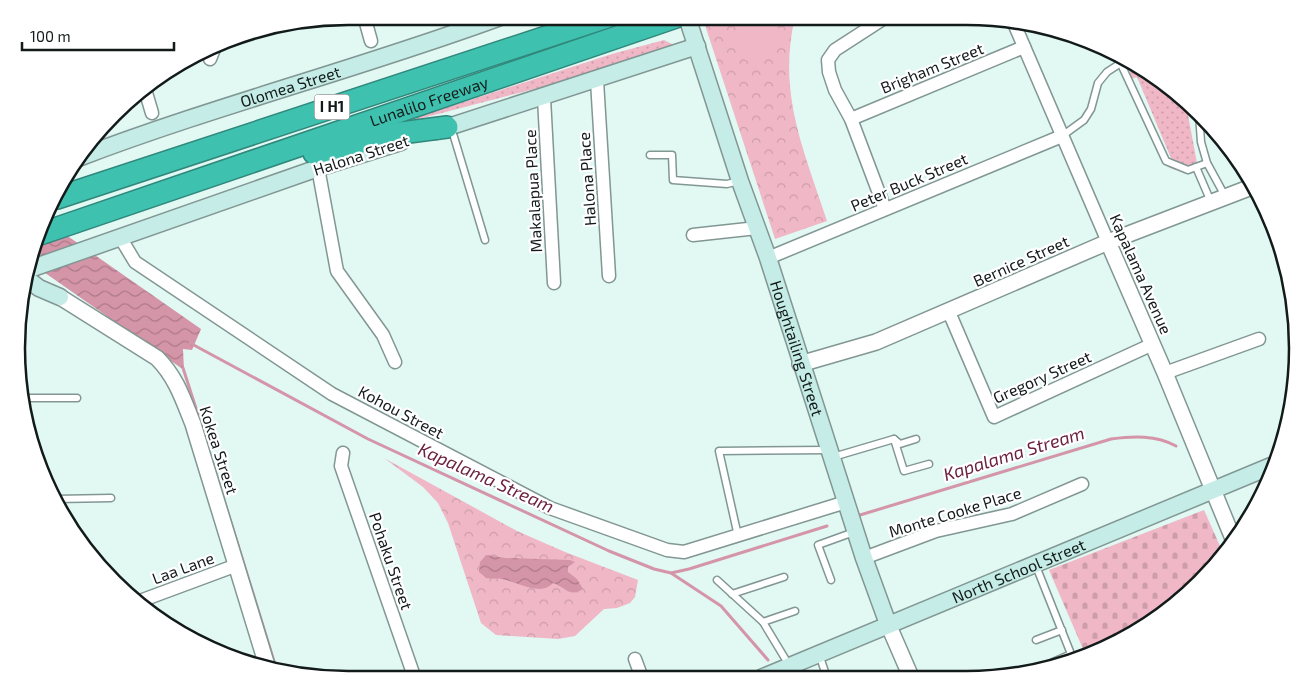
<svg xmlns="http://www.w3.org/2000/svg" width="1314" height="696" viewBox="0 0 1314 696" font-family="'Exo 2',sans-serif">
<defs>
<pattern id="grass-dots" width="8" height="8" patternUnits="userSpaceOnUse" patternTransform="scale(1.25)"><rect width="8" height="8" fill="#f0b7c7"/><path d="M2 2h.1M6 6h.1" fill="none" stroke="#cd9daa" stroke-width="1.8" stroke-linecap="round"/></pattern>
<pattern id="cemetery-stones" width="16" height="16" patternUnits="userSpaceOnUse" patternTransform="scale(1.25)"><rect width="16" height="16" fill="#f0b7c7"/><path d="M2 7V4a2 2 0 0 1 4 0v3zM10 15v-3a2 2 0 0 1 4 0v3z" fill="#cd9daa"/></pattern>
<pattern id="park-crowns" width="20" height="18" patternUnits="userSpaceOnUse" patternTransform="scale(1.25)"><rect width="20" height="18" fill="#f0b7c7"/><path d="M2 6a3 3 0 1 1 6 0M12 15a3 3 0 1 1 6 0" fill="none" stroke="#cd9daa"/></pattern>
<pattern id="water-waves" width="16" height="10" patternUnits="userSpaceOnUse" patternTransform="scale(1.25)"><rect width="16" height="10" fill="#d595a8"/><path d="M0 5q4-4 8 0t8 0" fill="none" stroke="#ac7988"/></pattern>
</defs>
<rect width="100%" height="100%" fill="#e1f8f3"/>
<g fill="url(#grass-dots)">
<polygon points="664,40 674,45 561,82 384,128 612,54"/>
<path d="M 1140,66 L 1185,99 L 1197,163 C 1186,169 1179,174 1167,166 L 1173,163 L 1137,77 L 1131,79 L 1129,76 L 1131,69 Z"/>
</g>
<path fill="url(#cemetery-stones)" d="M 1204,510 L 1224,555 C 1199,589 1127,645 1086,656 L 1049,570 Z"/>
<g fill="url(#park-crowns)">
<path d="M 727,17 L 795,17 C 777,93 804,150 827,221 L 775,239 L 705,25 Z"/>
<polygon points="384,458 517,531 565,552 638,580 635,597 630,603 617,608 604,609 575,636 558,639 496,635 481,623 448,523 438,503 423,487"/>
</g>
<polygon fill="#f0b7c7" points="768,17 773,17 784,43 745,60 732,32"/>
<g fill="url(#water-waves)">
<polygon points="46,221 201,329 192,350 183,349 184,370 28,261"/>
<path d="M 486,555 L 506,558 L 570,560 L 575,562 L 568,567 L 568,572 L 577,579 L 583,589 C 570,598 565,587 553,583 C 541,597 517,582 502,579 C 497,578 491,579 486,578 L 479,572 L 480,562 Z"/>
</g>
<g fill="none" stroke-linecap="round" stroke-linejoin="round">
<g stroke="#d595a8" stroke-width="3">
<polyline points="190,343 368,439 609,551 654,569 671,573 689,569 827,526"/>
<polyline points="183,368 201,424"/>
<polyline points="212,461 277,671"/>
<path d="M 860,515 L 1111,439 C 1133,436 1156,435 1176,446"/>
<polyline points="671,573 721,606 768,660"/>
</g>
<g stroke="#829793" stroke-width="9">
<g id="service">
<polyline points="450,16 455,32"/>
<polyline points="1120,62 1166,161 1188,170 1207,163"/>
<polyline points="1199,114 1201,142 1207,163 1225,196"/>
<polyline points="451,127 485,240"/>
<polyline points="1062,136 1084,120 1091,109 1098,83 1107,72 1127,59"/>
<polyline points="650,155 672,155 673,180 727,184 739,181"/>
<polyline points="1196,167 1211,202"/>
<polyline points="24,398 77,398"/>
<polyline points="894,439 904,471 929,464"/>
<polyline points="833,457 894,439 900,444 916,439"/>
<polyline points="56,499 111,498"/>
<polyline points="738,536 719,451 828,450"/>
<polyline points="1036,566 1071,654 1046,665 1046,667"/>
<polyline points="717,580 763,622 789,665"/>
<polyline points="831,580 818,545 854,532"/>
<polyline points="732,594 784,577"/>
<polyline points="763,622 795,611"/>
<polyline points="1036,640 1062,630"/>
<polyline points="819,654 827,678"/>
</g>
</g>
<g stroke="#829793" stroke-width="15">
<g id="minor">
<polyline points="364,16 371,41"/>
<polyline points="1013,21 1108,242"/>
<polyline points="210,59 214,49"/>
<polyline points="597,81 609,276"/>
<polyline points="144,86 152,113"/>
<polyline points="544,98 554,283"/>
<polyline points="851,119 1024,47"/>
<polyline points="318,168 337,271 383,335 395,362"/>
<polyline points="885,209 851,119 835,90 829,72 828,60 835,50 886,17"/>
<polyline points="693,235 757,228"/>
<polyline points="120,237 135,262 332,394 550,508 667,550 684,552 846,502"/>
<polyline points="768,258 1062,136"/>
<polyline points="949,312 994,417 1153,344"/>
<polyline points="1165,373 1259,339"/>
<polyline points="343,453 341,466 415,679"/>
<polyline points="864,558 936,531 1012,514 1082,484"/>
<polyline points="140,601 237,565"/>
<polyline points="635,659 642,678"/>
</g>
</g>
<g stroke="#829793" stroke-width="18">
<g id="tertiary">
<polyline points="1108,242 1165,373 1234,541"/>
<path d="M 60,297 L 157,358 C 176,377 183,399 193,424 L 268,669"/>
<polyline points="800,364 876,342 1108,242 1254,186"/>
<polyline points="888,624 911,677"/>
</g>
</g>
<g stroke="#829793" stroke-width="19">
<g id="secondary">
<path id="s1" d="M 687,17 L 740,181 L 768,258 L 864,558 L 888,624"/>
<polyline points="436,131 697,46"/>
<path id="s2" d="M 78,158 C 217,105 362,68 503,16"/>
<polyline points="27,270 318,168 401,142"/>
<polyline points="26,278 39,288 60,297"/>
<path id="s3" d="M 761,678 L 1276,464"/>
</g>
</g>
<g stroke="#30877b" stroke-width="24">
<g id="motorway">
<polyline points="314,153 401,133 447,127"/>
<polyline points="57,198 607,17"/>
<path id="s4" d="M 40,234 L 676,17"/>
</g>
</g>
<use href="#service" stroke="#fff" stroke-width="6"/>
<use href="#minor" stroke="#fff" stroke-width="12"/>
<use href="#tertiary" stroke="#fff" stroke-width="15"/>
<use href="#secondary" stroke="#c5ece7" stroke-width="16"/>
<use href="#motorway" stroke="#3fc1af" stroke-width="21"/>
</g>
<g text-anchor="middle" stroke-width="4.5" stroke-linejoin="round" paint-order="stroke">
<rect fill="#fff" stroke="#5a5f5f" stroke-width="1" x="314.5" y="94.5" width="35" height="25" rx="4"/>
<g font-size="15" font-weight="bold" fill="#131b1a">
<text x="332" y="112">I H1</text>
</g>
<g font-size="16" fill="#131b1a" stroke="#fff">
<text transform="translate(932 68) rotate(-22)" y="6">Brigham Street</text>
<text dy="6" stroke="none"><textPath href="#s2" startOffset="224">Olomea Street</textPath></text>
<text dy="6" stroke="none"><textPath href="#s4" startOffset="411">Lunalilo Freeway</textPath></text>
<text transform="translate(361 155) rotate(-18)" y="6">Halona Street</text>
<text transform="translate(587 179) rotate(-94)" y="6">Halona Place</text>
<text transform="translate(909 182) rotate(-23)" y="6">Peter Buck Street</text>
<text transform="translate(533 191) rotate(-93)" y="6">Makalapua Place</text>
<text transform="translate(1021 261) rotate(-24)" y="6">Bernice Street</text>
<text transform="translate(1141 274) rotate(66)" y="6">Kapalama Avenue</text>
<text dy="6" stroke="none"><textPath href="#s1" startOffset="349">Houghtailing Street</textPath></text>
<text transform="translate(1042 377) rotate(-24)" y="6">Gregory Street</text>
<text transform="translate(401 412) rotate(28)" y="6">Kohou Street</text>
<text transform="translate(219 450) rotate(72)" y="6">Kokea Street</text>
<text transform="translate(955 512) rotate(-17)" y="6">Monte Cooke Place</text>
<text transform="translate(391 561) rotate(71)" y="6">Pohaku Street</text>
<text transform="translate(183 568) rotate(-20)" y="6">Laa Lane</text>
<text dy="6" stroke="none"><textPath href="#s3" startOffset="279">North School Street</textPath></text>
</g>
<g font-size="18" font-style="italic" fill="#6c213e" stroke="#fff">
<text transform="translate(1014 454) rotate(-17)" y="6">Kapalama Stream</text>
<text transform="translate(486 478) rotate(24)" y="6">Kapalama Stream</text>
</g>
</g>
<path d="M0 0H1314V696H0ZM348 25H966A323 323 0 0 1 1289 348V348A323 323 0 0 1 966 671H348A323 323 0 0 1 25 348V348A323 323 0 0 1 348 25Z" fill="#fff" fill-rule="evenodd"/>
<path fill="none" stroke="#131b1a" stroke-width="2.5" d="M348 25H966A323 323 0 0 1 1289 348V348A323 323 0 0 1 966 671H348A323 323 0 0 1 25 348V348A323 323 0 0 1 348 25Z"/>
<path d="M22 42v8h152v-8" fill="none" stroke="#131b1a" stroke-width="2.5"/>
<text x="30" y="42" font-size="15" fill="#131b1a" stroke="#ffffff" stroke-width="4" paint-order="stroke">100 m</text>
</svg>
